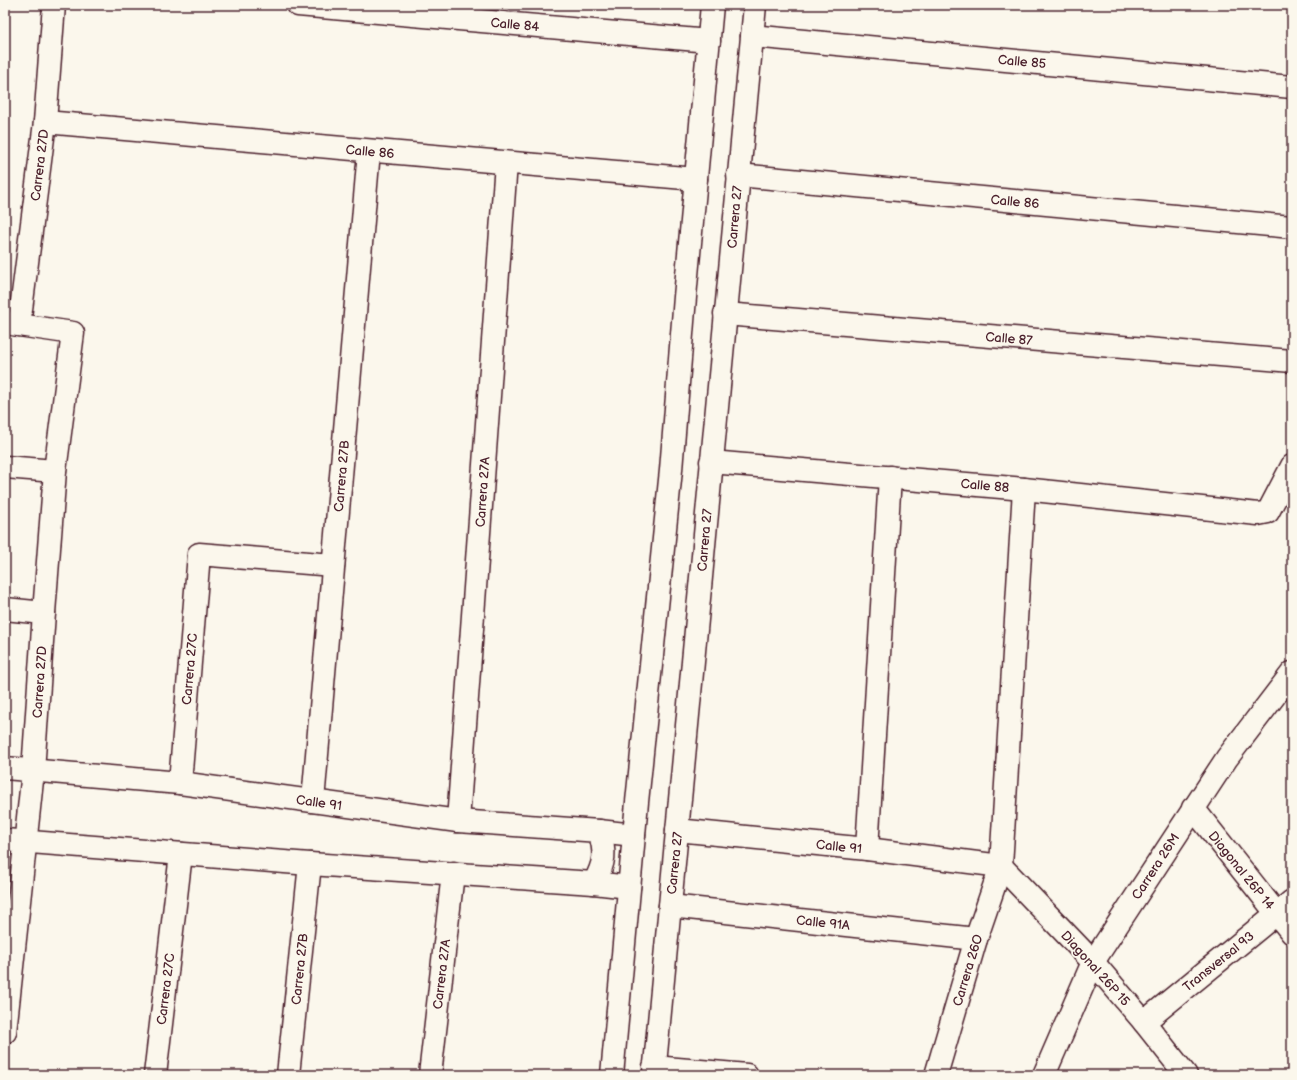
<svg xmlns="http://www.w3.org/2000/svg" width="1297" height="1080" viewBox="0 0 1297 1080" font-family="'Balsamiq Sans',sans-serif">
<rect width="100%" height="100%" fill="#fbf7ec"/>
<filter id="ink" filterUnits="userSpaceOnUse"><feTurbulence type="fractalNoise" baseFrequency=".025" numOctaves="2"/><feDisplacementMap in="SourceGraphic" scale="8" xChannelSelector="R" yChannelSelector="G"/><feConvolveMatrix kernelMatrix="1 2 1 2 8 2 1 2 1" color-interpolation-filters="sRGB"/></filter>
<g filter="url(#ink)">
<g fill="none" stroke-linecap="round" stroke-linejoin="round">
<g stroke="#4a1f2b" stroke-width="25">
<g id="minor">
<polyline points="298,5 709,41"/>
<polyline points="752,36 1292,87"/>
<polyline points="45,122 696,179"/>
<polyline points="738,175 1292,227"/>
<polyline points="725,314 1292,361"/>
<polyline points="5,323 73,333 55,471 44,613 33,771 5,1032"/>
<polyline points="19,325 45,122 54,5"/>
<polyline points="711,462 1024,489 1258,514 1268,512 1292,466"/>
<polyline points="5,467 55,471"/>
<polyline points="5,609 44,613"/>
<polyline points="180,783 199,554 333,565"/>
<polyline points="313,801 369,151"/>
<polyline points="1193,808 1292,933"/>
<polyline points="458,821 506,163"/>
<polyline points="677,830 867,849 1001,866"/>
<polyline points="867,849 890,477"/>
<polyline points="1001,866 1093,962 1144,1022 1186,1075"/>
<polyline points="670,906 976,939"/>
<polyline points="1144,1022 1292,901"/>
<polyline points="654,1067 747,1075"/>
<polyline points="155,1075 181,854"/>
<polyline points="288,1075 310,864"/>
<polyline points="430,1075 453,873"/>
<polyline points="936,1075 976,939 1001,866 1024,489"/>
<polyline points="1044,1075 1093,962 1227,758 1292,673"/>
</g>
</g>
<g stroke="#4a1f2b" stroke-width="25">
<g id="tertiary">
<polyline points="5,768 180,783 458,821 599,831 634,835"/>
<polyline points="5,840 310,864 594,883 629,887"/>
<path d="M 594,883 C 605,863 606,852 599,831"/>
</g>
</g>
<g stroke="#4a1f2b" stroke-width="25">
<g id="secondary">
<polyline points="612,1075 637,802 671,470 685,297 712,5"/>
<polyline points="654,1075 755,5"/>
</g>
</g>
<use href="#minor" stroke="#fbf7ec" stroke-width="22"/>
<use href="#tertiary" stroke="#fbf7ec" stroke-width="22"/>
<use href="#secondary" stroke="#fbf7ec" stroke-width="22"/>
</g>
</g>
<g text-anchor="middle" stroke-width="3.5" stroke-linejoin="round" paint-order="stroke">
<g font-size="13" fill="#4a1f2b" stroke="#fbf7ec">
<text transform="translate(515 24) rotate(5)" y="5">Calle 84</text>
<text transform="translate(1022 61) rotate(5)" y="5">Calle 85</text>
<text transform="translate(370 151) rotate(5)" y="5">Calle 86</text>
<text transform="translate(39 165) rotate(-83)" y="5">Carrera 27D</text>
<text transform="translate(1015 201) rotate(5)" y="5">Calle 86</text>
<text transform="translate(734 217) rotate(-85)" y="5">Carrera 27</text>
<text transform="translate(1009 338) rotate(5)" y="5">Calle 87</text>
<text transform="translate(341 476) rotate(-85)" y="5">Carrera 27B</text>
<text transform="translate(985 485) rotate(5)" y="5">Calle 88</text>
<text transform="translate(482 492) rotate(-86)" y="5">Carrera 27A</text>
<text transform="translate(704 540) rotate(-85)" y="5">Carrera 27</text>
<text transform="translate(189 669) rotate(-85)" y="5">Carrera 27C</text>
<text transform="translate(39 682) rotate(-86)" y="5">Carrera 27D</text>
<text transform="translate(319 802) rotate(8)" y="5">Calle 91</text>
<text transform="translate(839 846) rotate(6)" y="5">Calle 91</text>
<text transform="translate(674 863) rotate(-84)" y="5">Carrera 27</text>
<text transform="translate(1155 866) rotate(-57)" y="5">Carrera 26M</text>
<text transform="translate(1242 870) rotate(51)" y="5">Diagonal 26P 14</text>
<text transform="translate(823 922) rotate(6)" y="5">Calle 91A</text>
<text transform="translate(1218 961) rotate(-39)" y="5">Transversal 93</text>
<text transform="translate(1096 968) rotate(48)" y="5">Diagonal 26P 15</text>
<text transform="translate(299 969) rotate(-84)" y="5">Carrera 27B</text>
<text transform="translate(967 970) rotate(-73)" y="5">Carrera 26O</text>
<text transform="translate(441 974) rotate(-83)" y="5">Carrera 27A</text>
<text transform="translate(165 989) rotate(-83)" y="5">Carrera 27C</text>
</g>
</g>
<rect width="1297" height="1080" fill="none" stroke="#fbf7ec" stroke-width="20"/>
<rect x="10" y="10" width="1277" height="1060" fill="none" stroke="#4a1f2b" stroke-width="1.5" filter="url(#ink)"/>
</svg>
